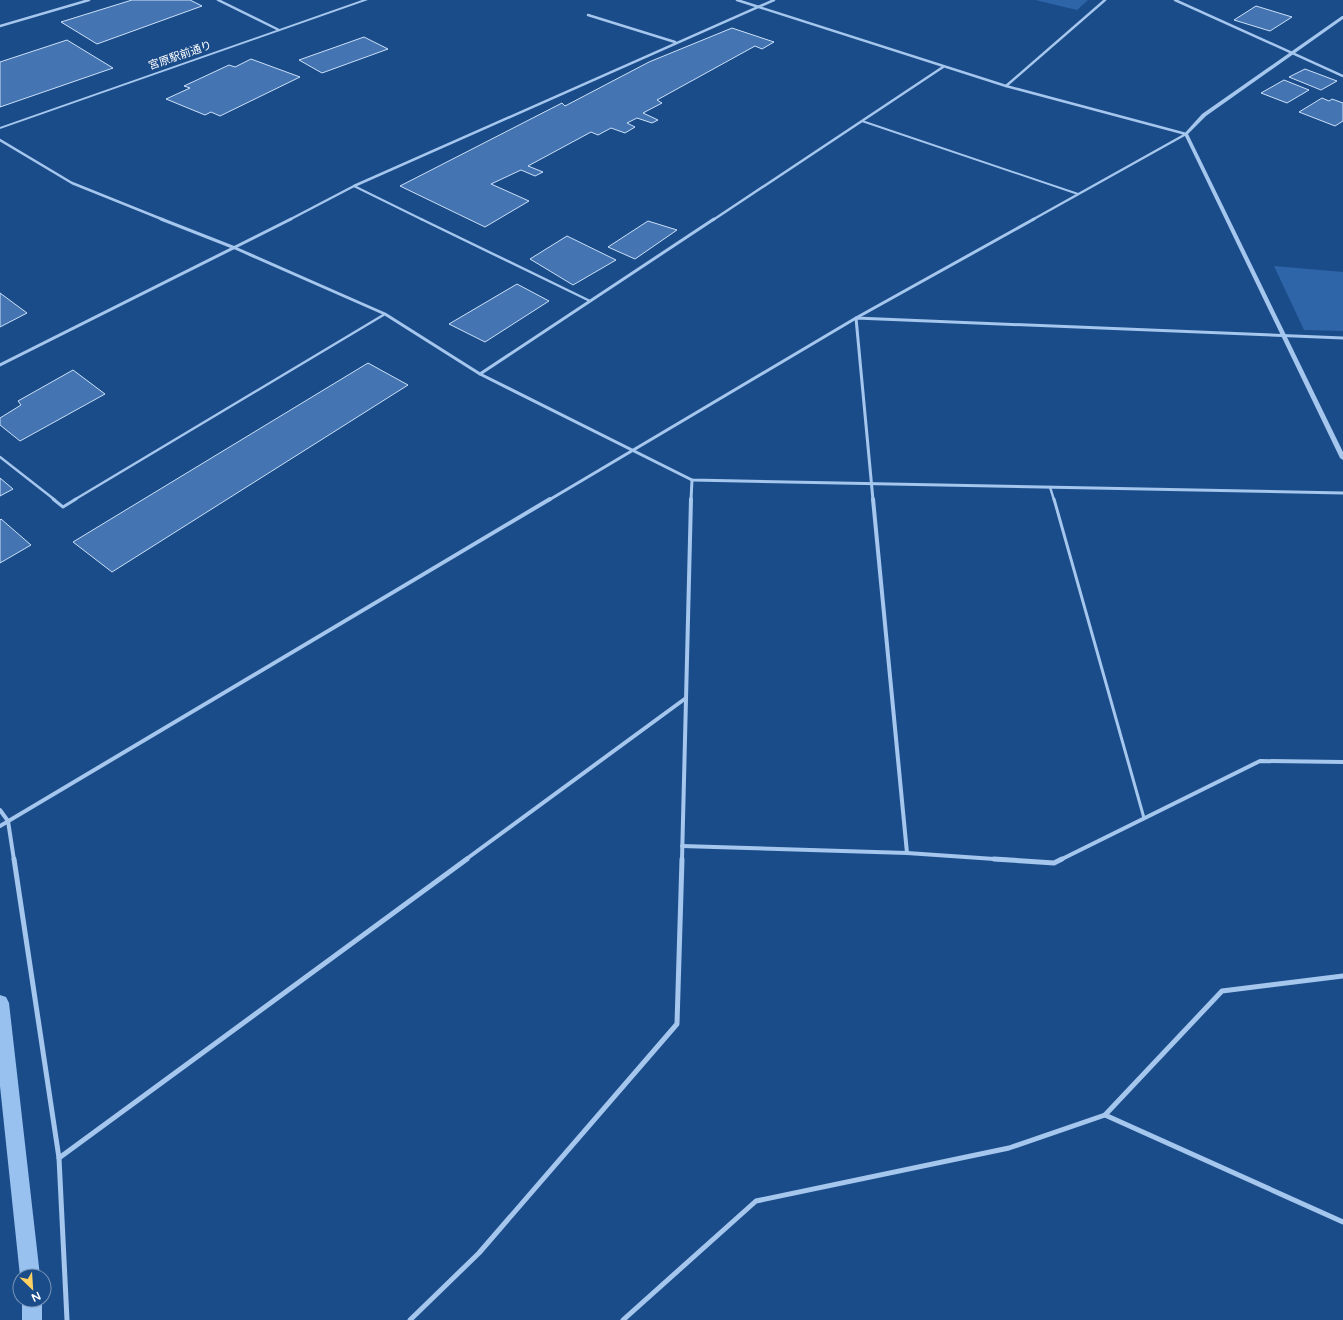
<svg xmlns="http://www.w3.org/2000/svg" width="1343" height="1320" viewBox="0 0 1343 1320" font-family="'Varela Round','Noto Sans JP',sans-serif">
<rect width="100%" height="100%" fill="#1b4c8a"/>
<g fill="#2e65a8">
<polygon points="1035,0 1088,0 1077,10"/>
<polygon points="1274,266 1343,272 1343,331 1304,330"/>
</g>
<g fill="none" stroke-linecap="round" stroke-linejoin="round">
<g fill="#98c1ef" fill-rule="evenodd">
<polygon points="0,995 6,997 9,1003 40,1276 20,1276 0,1086"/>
<rect x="22" y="1300" width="20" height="20"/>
</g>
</g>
<g fill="#4475b2" stroke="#cbe0f9">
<polygon points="132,0 190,0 202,6 97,44 61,22"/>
<polygon points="1256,6 1292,17 1270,31 1234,20"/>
<polygon points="732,28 774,42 762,49 755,46 657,100 662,103 643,113 658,120 652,123 637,118 627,123 635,127 625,133 611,128 598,135 591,132 528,166 543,172 535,176 521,170 491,184 529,201 485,227 400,186 562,103 565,106 649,62"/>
<polygon points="364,37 388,49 322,73 299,60"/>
<polygon points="67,40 113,68 0,107 0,62"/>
<polygon points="251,59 300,77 220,116 211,112 205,115 166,99 190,88 184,86 229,65 235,67"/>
<polygon points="1305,69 1337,81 1321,90 1289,77"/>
<polygon points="1284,80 1309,90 1287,103 1261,93"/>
<polygon points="1322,98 1329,101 1332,99 1343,103 1343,121 1335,126 1299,112"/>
<polygon points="648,221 677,230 635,259 608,247"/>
<polygon points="567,236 616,260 573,285 530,259"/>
<polygon points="517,284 549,301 485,342 449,324"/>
<polygon points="0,293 27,313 0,327"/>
<polygon points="368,363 408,385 112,572 73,542"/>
<polygon points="73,370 105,394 20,441 0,425 0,418 21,405 18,401"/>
<polygon points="0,478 13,489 0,496"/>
<polygon points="1,519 31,545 0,563 0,520"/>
</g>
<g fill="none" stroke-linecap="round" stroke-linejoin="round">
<g stroke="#a5c6ed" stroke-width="2">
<polyline points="862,121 1078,194"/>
<polyline points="354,186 423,220"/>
</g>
<g stroke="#a5c6ed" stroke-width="2.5">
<polyline points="421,219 590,301"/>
<polyline points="0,457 55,500"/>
<polyline points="1050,487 1054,500"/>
<polyline points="74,500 385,314"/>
</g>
<g stroke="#a5c6ed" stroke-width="3">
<polyline points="53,499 63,507 76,499"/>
<polyline points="1054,499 1144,818"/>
</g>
<g stroke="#a5c6ed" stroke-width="2.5">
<polyline points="218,0 279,30"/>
<polyline points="737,0 1006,86 1186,134 1032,220"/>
<polyline points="1175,0 1343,76"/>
<polyline points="588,15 675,42"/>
<polyline points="0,26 89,0"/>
<polyline points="1006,86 1105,0"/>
<polyline points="0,140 72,183 164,220"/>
<polyline points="289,220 354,186 774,0"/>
<polyline points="713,220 943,67"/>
</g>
<g stroke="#a5c6ed" stroke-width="3">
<polyline points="161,219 235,248 385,314 480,374 692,480 1343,493"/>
<polyline points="0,365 291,219"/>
<polyline points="480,374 714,219"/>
<polyline points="549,500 856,318 1034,219"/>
<polyline points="691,500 692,480"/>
<polyline points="873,500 856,318 1343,338"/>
</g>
<g stroke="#a5c6ed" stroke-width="4">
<polyline points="0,810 8,821 14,860"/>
<polyline points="0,826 550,499"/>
<polyline points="682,846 907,853 873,499"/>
<polyline points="907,853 1009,860"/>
<polyline points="465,860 686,698"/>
<polyline points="682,860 691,499"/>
<polyline points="1060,860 1260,761 1343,762"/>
</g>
<g stroke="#a5c6ed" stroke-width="5">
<polyline points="14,859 59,1158 67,1320"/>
<polyline points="994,859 1054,863 1062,859"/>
<polyline points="1105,1115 1343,1222"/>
<polyline points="59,1158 467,859"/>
<polyline points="410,1320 479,1253 677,1024 682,859"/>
<polyline points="623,1320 756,1201 1009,1148 1105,1115 1222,991 1343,976"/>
</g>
<g fill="#a5c6ed" fill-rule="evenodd">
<polygon points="362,0 368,0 0,129 0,127"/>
<polygon points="1342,16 1343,16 1343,19 1206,116 1188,134 1343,452 1343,460 1340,458 1184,134 1202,114"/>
</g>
</g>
<g text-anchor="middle" stroke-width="3" stroke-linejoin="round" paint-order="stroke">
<g font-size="11" fill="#fff" stroke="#1b4c8a">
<text transform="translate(180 55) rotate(-19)" y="4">宮原駅前通り</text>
</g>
</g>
<g transform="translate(32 1288) rotate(155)"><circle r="19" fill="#1b4c8a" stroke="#7694b9"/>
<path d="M0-3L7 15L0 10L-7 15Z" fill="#fed162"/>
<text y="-6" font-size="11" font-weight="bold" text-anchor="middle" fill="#ffffff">N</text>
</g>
</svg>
